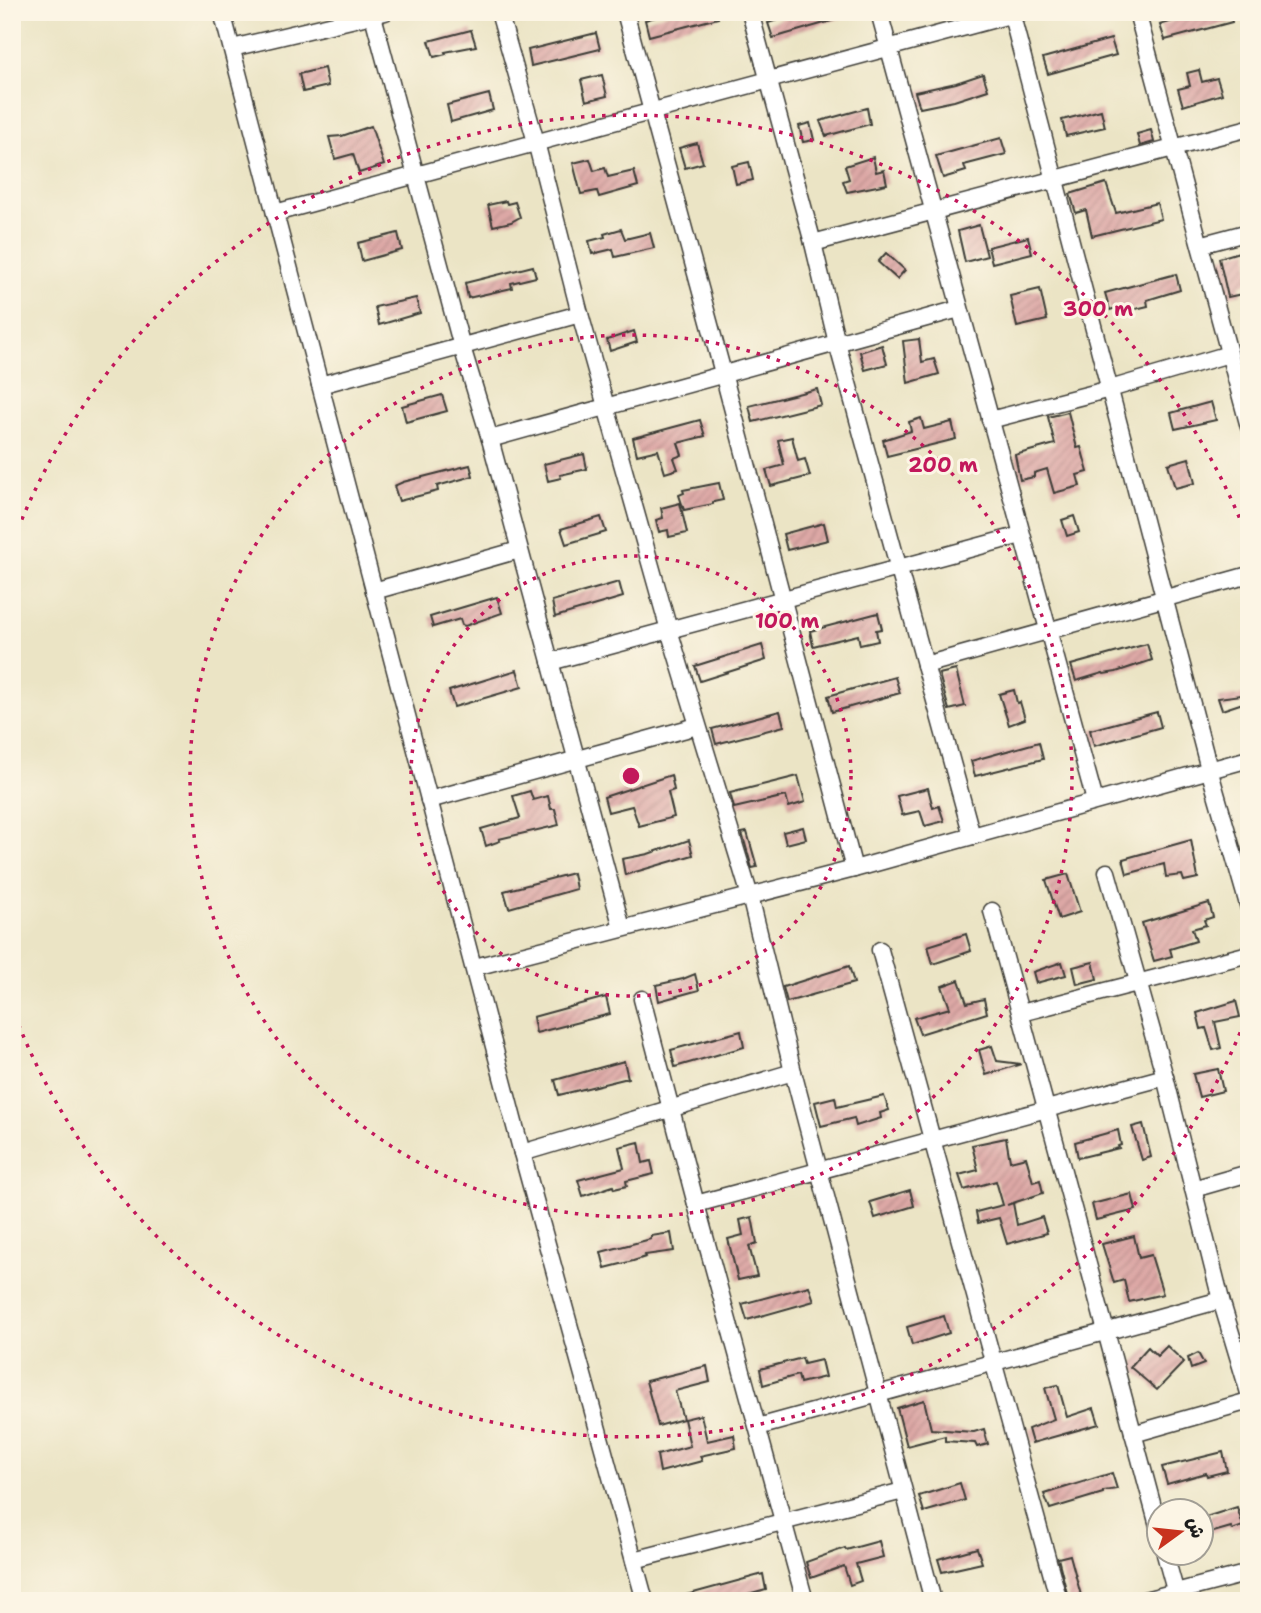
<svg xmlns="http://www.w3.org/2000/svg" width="1261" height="1613" viewBox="0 0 1261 1613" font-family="'Shantell Sans','Playpen Sans Arabic',sans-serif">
<defs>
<pattern id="building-hatch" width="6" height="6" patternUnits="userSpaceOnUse" patternTransform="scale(1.75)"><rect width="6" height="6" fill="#dda8a6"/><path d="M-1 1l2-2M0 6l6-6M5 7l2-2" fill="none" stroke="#bd908e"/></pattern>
</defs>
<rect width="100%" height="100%" fill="#fcf5e5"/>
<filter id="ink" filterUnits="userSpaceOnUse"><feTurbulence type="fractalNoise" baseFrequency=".0143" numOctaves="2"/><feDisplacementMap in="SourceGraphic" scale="14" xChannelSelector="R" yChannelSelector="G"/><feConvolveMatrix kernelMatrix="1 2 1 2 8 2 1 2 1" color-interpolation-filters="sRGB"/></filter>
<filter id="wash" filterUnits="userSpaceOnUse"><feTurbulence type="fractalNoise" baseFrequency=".00686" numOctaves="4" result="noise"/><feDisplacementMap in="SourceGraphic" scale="28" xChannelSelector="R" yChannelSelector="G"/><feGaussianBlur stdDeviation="1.57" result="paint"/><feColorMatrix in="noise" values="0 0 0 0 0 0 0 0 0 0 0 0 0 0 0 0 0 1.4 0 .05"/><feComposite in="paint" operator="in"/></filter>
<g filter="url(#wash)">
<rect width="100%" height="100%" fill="#ebe4c5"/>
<g id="blocks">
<g fill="url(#building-hatch)">
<polygon points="673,12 717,12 718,18 649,36 645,20"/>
<polygon points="803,12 851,12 852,15 773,38 768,23"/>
<polygon points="1201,12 1229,12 1232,22 1165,40 1160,25"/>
<polygon points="471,30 476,46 445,52 446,54 434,57 429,41"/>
<polygon points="596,33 600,49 531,66 528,50"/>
<polygon points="1111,39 1116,55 1048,74 1043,58"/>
<polygon points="324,68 328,86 303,92 299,74"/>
<polygon points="1199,70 1202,82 1217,78 1222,94 1183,106 1178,89 1190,86 1187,73"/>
<polygon points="983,74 988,90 954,101 920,108 915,92 956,83"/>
<polygon points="602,75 607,96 586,101 581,80"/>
<polygon points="489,94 493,110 451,122 447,105"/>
<polygon points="867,108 870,124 826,136 820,121"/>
<polygon points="1101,110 1105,127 1066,136 1062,120"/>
<polygon points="810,123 814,140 803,142 799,126"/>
<polygon points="371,126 384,165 359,173 353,154 335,159 329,137 342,136"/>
<polygon points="1151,130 1154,142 1140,146 1137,134"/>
<polygon points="1001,138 1006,154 964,165 966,171 943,178 936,156"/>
<polygon points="697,143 703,163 685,168 679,148"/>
<polygon points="873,157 876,172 884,170 887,184 847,192 843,181 849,179 845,166"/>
<polygon points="590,159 594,171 605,168 608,177 634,171 638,186 599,197 597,191 581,194 573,163"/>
<polygon points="749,162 753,180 736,184 732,166"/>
<polygon points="1106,183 1116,213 1157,203 1161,219 1092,236 1086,210 1076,213 1070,194"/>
<polygon points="506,201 507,204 515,202 520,217 511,222 493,226 488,205"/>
<polygon points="979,225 987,256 965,262 958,231"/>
<polygon points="621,229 625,239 650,233 654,248 615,257 613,249 592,254 589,241 605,237 604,234"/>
<polygon points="398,233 402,250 362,261 358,243"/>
<polygon points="1028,237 1032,253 992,263 988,247"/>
<polygon points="1249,249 1249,282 1240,285 1242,294 1228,297 1219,258"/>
<polygon points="886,253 905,270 897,279 878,262"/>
<polygon points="533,266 536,277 511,283 512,288 468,298 465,283"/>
<polygon points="1176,274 1180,290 1147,300 1148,306 1123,312 1122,306 1110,310 1105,293"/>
<polygon points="1040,289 1047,320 1017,327 1010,296"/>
<polygon points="416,298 420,313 379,325 375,307"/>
<polygon points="634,331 637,342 610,351 607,340"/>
<polygon points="919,339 922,362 934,359 939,374 908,383 903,341"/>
<polygon points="882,345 887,364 865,370 860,352"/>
<polygon points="817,389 821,405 753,422 749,406"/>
<polygon points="442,395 447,411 406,422 402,406"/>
<polygon points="1211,402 1216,420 1175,429 1171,413"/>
<polygon points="1068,412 1077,448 1081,447 1088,472 1077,475 1080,486 1054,493 1047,469 1034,473 1034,477 1020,480 1015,455 1055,444 1048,417"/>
<polygon points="921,418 924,429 952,422 956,439 887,456 883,440 911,431 909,422"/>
<polygon points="700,420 705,436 678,443 682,455 674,458 678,469 665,473 658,450 637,455 633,438"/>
<polygon points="792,437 798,461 805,459 810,476 771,486 766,470 784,465 778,440"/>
<polygon points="584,454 587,469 560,475 561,478 548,481 544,464"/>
<polygon points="1189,458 1195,483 1175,488 1168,464"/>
<polygon points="470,465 473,476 437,486 438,491 399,501 394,486 403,482"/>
<polygon points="719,483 723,500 713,502 713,504 684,510 679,495 684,493 683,490"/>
<polygon points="680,503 687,533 669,537 668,530 659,532 656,520 663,518 661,508"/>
<polygon points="1074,516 1079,532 1067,536 1062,520"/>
<polygon points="601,517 606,532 566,544 561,529"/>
<polygon points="824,523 828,540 787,550 783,534"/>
<polygon points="619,582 623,597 555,617 552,601"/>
<polygon points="497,597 502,613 465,626 462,625 460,619 433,627 430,617"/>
<polygon points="878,613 882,629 876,630 878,641 860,645 858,635 813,646 810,631"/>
<polygon points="1147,644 1152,660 1116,672 1104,674 1103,673 1076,681 1071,665"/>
<polygon points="762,645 766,660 700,681 695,666"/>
<polygon points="517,670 522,687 454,707 449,691"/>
<polygon points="956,670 965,706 949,710 939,674"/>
<polygon points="895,677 900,693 832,712 828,696"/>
<polygon points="1014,690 1017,703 1020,702 1025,719 1009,725 999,694"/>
<polygon points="1249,694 1249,701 1222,710 1218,698"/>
<polygon points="780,711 784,726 716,744 712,729"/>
<polygon points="1157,712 1161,727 1094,746 1090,730"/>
<polygon points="1039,742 1043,759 975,776 971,761"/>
<polygon points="671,775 674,790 668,792 674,817 639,826 632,806 608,812 604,797"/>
<polygon points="798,776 805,802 789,807 786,796 734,808 730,793"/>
<polygon points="928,788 933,808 939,806 944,821 925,826 920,811 902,815 897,796"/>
<polygon points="530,791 533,800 548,796 551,809 555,809 559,825 499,839 500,841 486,846 481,829 520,818 513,796"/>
<polygon points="803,827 806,839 786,844 783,832"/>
<polygon points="747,832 757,867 752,868 742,833"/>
<polygon points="689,840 693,855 625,875 622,859 648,854"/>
<polygon points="1191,840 1198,878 1184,881 1182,875 1166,877 1164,864 1127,874 1123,859"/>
<polygon points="573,873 576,889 509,908 504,891"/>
<polygon points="1068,874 1080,912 1059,919 1046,880"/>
<polygon points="1209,903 1213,917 1204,920 1206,925 1192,929 1196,941 1170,949 1172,956 1154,961 1142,923"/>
<polygon points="966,934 971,951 933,964 928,946"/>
<polygon points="1062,962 1066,975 1036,983 1033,972"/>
<polygon points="1093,962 1097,979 1077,984 1073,967"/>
<polygon points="849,966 854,983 787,1002 783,987"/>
<polygon points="695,974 699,990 659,1001 656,985 683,979"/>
<polygon points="959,980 967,1003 984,999 987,1013 920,1034 914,1018 950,1008 942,986"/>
<polygon points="606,997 610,1014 536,1033 533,1017"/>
<polygon points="1236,1001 1240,1017 1215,1022 1221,1048 1213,1050 1206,1028 1201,1029 1197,1013"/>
<polygon points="741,1031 744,1047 675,1067 671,1050"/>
<polygon points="992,1046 997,1061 1021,1064 986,1075 979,1050"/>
<polygon points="624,1061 628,1078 559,1095 555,1080"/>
<polygon points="1218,1069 1223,1091 1199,1097 1193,1074"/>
<polygon points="884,1096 889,1110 880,1113 881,1118 856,1126 854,1118 821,1126 815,1102 835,1097 837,1107"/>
<polygon points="1143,1124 1151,1157 1142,1160 1132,1127"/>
<polygon points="1118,1130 1121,1145 1118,1146 1119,1148 1078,1158 1075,1142"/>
<polygon points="1006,1138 1010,1161 1026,1157 1033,1182 1040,1180 1043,1193 1007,1205 1013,1203 1017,1225 1042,1217 1047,1233 1007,1244 999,1218 978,1223 976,1212 1003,1205 996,1181 964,1190 959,1175 978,1170 972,1145"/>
<polygon points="639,1142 643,1163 651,1161 654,1174 626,1181 627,1186 614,1189 613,1186 583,1196 578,1180 624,1168 619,1147"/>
<polygon points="910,1190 914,1206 875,1218 870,1202"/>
<polygon points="1132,1194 1136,1210 1096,1220 1092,1204"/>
<polygon points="752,1217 757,1243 749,1246 757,1276 738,1280 728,1239 743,1235 740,1220"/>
<polygon points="671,1233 674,1251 645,1255 646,1257 633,1261 605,1268 601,1252 651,1239 651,1236"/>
<polygon points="1134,1236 1139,1258 1151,1255 1163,1294 1129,1302 1124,1280 1114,1283 1102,1244"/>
<polygon points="809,1286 814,1301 747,1320 742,1304"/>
<polygon points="944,1316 949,1333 912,1345 907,1327"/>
<polygon points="1167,1346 1184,1362 1157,1390 1130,1367 1148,1347 1157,1356"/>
<polygon points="1198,1353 1204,1364 1191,1369 1188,1358"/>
<polygon points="802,1358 804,1364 821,1360 825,1377 800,1383 798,1375 763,1385 760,1369"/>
<polygon points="707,1366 710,1382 675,1391 683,1419 658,1426 646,1381"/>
<polygon points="1058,1385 1067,1417 1094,1408 1099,1424 1032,1443 1028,1429 1054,1419 1045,1388"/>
<polygon points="924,1400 931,1429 974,1432 984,1429 988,1444 977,1447 975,1443 945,1441 945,1436 907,1446 897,1408"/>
<polygon points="701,1415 707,1441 734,1435 736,1448 700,1456 702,1461 660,1472 657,1455 690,1446 684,1419"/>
<polygon points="1223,1452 1227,1471 1207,1476 1206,1473 1167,1484 1162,1467"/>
<polygon points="1112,1473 1117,1489 1103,1491 1103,1493 1050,1509 1044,1494"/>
<polygon points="960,1483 965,1500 924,1512 919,1496"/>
<polygon points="1237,1507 1243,1526 1232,1530 1231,1527 1210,1533 1206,1517"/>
<polygon points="879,1541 883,1557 856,1564 861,1581 850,1585 844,1566 811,1578 806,1562 845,1548 846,1550"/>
<polygon points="977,1548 982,1563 942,1572 938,1559"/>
<polygon points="1070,1555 1082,1599 1075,1601 1069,1601 1058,1558"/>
<polygon points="763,1574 766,1590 726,1601 675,1601 675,1598"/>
</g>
</g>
</g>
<g filter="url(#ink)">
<use href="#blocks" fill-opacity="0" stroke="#3b3a35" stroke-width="2"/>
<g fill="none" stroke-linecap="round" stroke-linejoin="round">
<g stroke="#3b3a35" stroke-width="19">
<g id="minor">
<polyline points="222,12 522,1153 645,1601"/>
<polyline points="372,12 462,347 490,439 622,928"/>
<polyline points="499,12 536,142 580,314 669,630 750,896 793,1072 933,1601"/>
<polyline points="625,12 723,373 854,869"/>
<polyline points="750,12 813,243 837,343 972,836"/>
<polyline points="879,12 1095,801"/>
<polyline points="1011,12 1209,769 1249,908"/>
<polyline points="1137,12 1249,427"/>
<polyline points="232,48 385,12"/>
<polyline points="275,213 1021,12"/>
<polyline points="813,243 1249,128"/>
<polyline points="1200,245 1249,232"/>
<polyline points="320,385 580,314"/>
<polyline points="990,420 1110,389 1229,354"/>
<polyline points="490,439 959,309"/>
<polyline points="374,591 519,550"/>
<polyline points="550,662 1021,535"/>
<polyline points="925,665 1249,575"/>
<polyline points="429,800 697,726"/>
<polyline points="1107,872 1165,1077 1221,1300 1249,1393"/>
<path d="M 992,911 C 1050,1118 1104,1326 1160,1533"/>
<polyline points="880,950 1059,1601"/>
<polyline points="475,967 854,869 1249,759"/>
<polyline points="642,999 696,1204 805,1601"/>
<polyline points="1021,1013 1249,954"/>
<polyline points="522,1153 793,1072"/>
<polyline points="1193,1189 1249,1173"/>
<polyline points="696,1204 1165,1077"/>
<polyline points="758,1427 1221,1300"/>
<polyline points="1133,1434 1249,1401"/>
<polyline points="1165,1554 1178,1601"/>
<polyline points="634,1560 903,1491"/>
<polyline points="1141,1601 1249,1573"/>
</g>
</g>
<use href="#minor" stroke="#fff" stroke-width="16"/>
</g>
</g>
<g fill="none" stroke="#c2185b" stroke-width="3.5" stroke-dasharray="3.5 7">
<circle cx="631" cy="776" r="220"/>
<circle cx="631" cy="776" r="441"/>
<path d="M1248 1013A661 661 0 0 1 14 1013M14 539A661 661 0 0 1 1248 539"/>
</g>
<circle cx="631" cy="776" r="10" fill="#c2185b" stroke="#fcf5e5" stroke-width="3.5"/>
<g font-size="21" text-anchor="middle" font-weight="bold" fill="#c2185b" stroke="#fcf5e5" stroke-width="6" stroke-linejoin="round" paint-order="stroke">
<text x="1098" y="316">300 m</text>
<text x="943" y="472">200 m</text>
<text x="787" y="628">100 m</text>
</g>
<rect width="1261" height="1613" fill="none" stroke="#fcf5e5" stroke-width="42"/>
<g transform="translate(1180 1532) rotate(75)"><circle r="33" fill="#fcf5e5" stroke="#a29e95" stroke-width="2"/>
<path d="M0-5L12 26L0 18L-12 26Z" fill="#c8321e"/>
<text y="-10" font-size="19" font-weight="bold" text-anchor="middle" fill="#1c1c1c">ش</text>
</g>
</svg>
